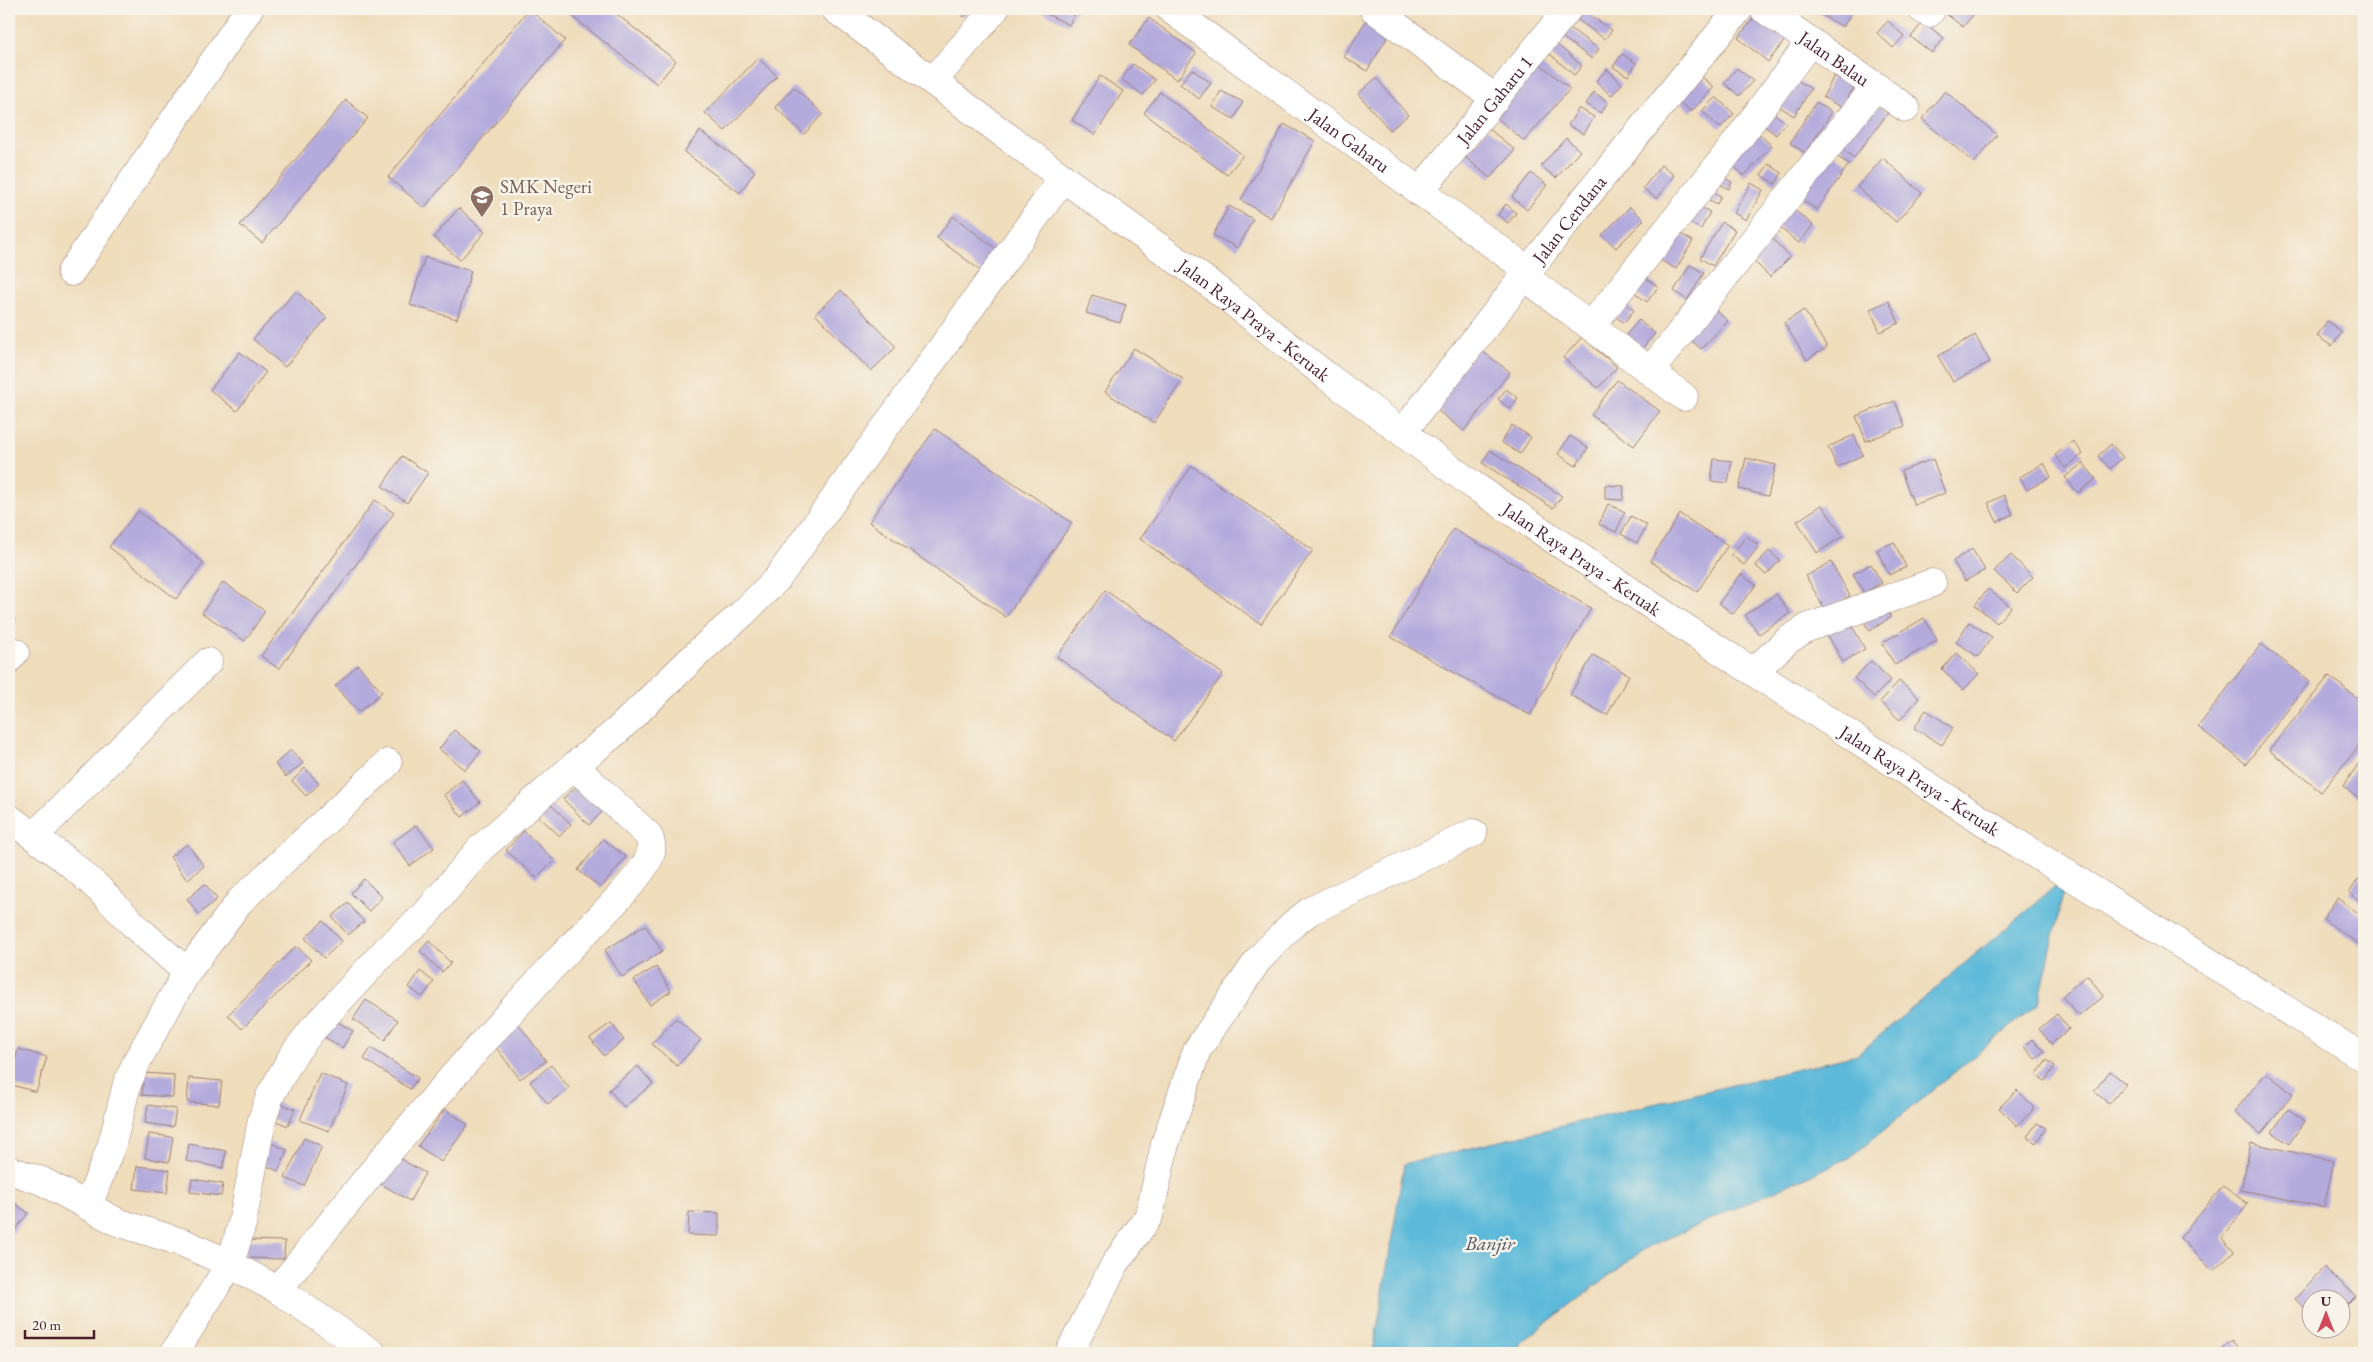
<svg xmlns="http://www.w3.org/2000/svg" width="2373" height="1362" viewBox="0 0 2373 1362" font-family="'EB Garamond',serif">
<rect width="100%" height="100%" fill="#f7f3e8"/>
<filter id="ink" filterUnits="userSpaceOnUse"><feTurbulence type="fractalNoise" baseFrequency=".02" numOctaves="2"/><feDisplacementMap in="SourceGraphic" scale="10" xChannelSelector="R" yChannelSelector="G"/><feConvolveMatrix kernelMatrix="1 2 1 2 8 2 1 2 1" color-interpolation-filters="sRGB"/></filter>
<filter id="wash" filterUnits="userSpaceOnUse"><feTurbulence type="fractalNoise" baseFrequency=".0096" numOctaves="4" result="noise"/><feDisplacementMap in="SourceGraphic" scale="20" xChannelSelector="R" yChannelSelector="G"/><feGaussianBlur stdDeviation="1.12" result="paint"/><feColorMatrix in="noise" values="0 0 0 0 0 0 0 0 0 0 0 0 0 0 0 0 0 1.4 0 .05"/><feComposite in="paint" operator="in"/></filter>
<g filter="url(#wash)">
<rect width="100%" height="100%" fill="#efddbc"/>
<polygon fill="#5bb9d9" stroke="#526c82" points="2067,876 2039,1003 1851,1157 1646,1248 1521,1342 1517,1353 1373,1353 1404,1164 1857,1055"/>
<g id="blocks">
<g fill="#b4abdd">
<polygon points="529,9 565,40 424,208 388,177"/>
<polygon points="563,9 610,9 676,61 657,84"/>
<polygon points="954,9 971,9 964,17"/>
<polygon points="1045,9 1077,9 1069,25 1043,12"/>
<polygon points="1581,9 1612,30 1605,39 1569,14"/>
<polygon points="1811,9 1854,9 1843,27"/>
<polygon points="1949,9 1978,9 1963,27 1945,13"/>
<polygon points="1759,11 1789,35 1768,62 1738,38"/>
<polygon points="1149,18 1196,53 1177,80 1129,45"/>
<polygon points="1367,19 1390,33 1367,71 1344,57"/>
<polygon points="1888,21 1904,36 1893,48 1877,33"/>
<polygon points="1923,22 1944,38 1932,53 1911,37"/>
<polygon points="1564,24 1599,49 1592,59 1558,34"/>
<polygon points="1551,39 1582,66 1574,75 1543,48"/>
<polygon points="1622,54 1636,63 1628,76 1613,67"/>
<polygon points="758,58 777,76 725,131 705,113"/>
<polygon points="1537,61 1570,89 1524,141 1491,113"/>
<polygon points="1133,64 1155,80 1143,95 1121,79"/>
<polygon points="1737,68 1753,81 1739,96 1724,83"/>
<polygon points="1192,69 1211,83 1199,99 1180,84"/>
<polygon points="1607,69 1622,84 1611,96 1596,81"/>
<polygon points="1695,71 1714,87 1691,112 1673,95"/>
<polygon points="1100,76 1123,91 1095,135 1072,120"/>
<polygon points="1791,76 1811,89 1794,116 1774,103"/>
<polygon points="1834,76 1854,87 1843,108 1823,97"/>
<polygon points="1376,78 1408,115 1390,130 1358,94"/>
<polygon points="794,87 823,114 804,134 775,107"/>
<polygon points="1221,91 1243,102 1234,119 1212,107"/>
<polygon points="1945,91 1997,135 1974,163 1922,119"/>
<polygon points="1160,92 1243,155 1227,175 1144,113"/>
<polygon points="1594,92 1608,102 1601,113 1586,104"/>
<polygon points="1716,97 1734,114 1720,128 1702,111"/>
<polygon points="1868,98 1888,113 1854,158 1834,142"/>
<polygon points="346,100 368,118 262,243 240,225"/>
<polygon points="1816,102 1832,112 1805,153 1790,143"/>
<polygon points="1579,108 1594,117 1584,134 1568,125"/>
<polygon points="1769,109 1786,123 1776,135 1759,122"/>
<polygon points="1284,124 1315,141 1271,218 1241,200"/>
<polygon points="1488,128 1515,150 1490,178 1464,156"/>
<polygon points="700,131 755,171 740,193 684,152"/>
<polygon points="1756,131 1772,146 1744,176 1728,161"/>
<polygon points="1566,138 1580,151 1556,178 1541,166"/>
<polygon points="1827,150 1849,164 1817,210 1796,196"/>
<polygon points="1883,158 1922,193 1896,222 1857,187"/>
<polygon points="1769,164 1782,173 1775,184 1761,175"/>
<polygon points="1661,165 1674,175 1657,199 1643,188"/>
<polygon points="1531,173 1547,185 1527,210 1512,197"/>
<polygon points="1715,173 1732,182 1729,189 1711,180"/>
<polygon points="1751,183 1763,190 1746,220 1734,213"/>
<polygon points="1705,188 1721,196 1717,204 1701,196"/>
<polygon points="1506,204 1516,213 1508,223 1498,215"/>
<polygon points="1694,204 1710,212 1701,229 1685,220"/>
<polygon points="1788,205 1813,225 1799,243 1774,223"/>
<polygon points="1229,206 1253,219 1238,248 1213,235"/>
<polygon points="1630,207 1644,220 1616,248 1602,235"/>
<polygon points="459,208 485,232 460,260 434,237"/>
<polygon points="953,216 1000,252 984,273 937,238"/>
<polygon points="1722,222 1735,230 1713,266 1700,258"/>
<polygon points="1672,229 1693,241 1676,269 1655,257"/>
<polygon points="1768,234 1790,257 1770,277 1747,254"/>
<polygon points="425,257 471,271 457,319 410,305"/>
<polygon points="1690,265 1704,273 1687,300 1674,291"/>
<polygon points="1638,272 1658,287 1647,302 1627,287"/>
<polygon points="841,290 896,347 871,371 815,314"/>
<polygon points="296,291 327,318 285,367 253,339"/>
<polygon points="1092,295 1126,305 1120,323 1086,313"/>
<polygon points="1618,297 1634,310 1624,323 1607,310"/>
<polygon points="1889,301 1899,323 1880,332 1870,309"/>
<polygon points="1711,306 1728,321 1701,349 1684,334"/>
<polygon points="1804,310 1827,347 1807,360 1784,323"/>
<polygon points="1639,320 1655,334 1642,348 1626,335"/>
<polygon points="2327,321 2342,332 2332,346 2317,336"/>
<polygon points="1975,335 1990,362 1953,382 1938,356"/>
<polygon points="1582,337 1617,367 1598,388 1563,358"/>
<polygon points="1134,348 1183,379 1154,423 1105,392"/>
<polygon points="1478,348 1510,372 1464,431 1432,406"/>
<polygon points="2364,351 2364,370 2358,367"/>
<polygon points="240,352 266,372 237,411 210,390"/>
<polygon points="1617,380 1660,411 1634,446 1591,415"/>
<polygon points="1506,389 1518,398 1510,409 1498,399"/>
<polygon points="1895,401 1905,426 1866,441 1856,416"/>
<polygon points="1512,425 1531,437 1520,454 1501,442"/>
<polygon points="935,429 1072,523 1006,617 869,522"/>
<polygon points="1854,435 1863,455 1837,467 1828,447"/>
<polygon points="1570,436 1588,448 1576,466 1558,454"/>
<polygon points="2073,441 2083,454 2065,468 2055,455"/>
<polygon points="2111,444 2123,457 2110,469 2098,456"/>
<polygon points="1490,450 1562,496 1553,508 1482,463"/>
<polygon points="402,456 428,473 407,503 382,486"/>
<polygon points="1746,458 1776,465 1768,496 1739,489"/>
<polygon points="1714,459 1732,461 1728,483 1711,481"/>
<polygon points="1933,459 1945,493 1914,505 1901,471"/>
<polygon points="2044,463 2051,477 2027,490 2020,477"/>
<polygon points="2083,463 2096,479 2078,493 2065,477"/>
<polygon points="1192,466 1313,550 1261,624 1140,539"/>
<polygon points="1605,485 1624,486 1623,500 1605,499"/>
<polygon points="2004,495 2013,514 1997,522 1988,503"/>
<polygon points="375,500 394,513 279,669 261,656"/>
<polygon points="1608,504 1625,512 1616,532 1599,524"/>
<polygon points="1822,505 1843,536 1817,553 1797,521"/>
<polygon points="138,511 204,563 176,599 109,547"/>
<polygon points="1680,514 1728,545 1697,592 1650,561"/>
<polygon points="1631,516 1647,525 1637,543 1621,534"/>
<polygon points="1453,529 1591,608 1530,715 1391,637"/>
<polygon points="1747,536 1759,546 1744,565 1731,555"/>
<polygon points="1894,542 1906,567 1889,575 1877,550"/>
<polygon points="1972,549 1985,570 1965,581 1953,561"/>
<polygon points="1769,551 1780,561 1766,575 1755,565"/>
<polygon points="2011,555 2033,577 2017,593 1994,571"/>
<polygon points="1831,562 1850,596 1825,610 1806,576"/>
<polygon points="1871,564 1882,583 1864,593 1853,574"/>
<polygon points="1741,574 1756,585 1733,614 1719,603"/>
<polygon points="223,582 265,611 245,641 202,613"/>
<polygon points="1988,589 2011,607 1997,623 1975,605"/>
<polygon points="1105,590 1223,674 1174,741 1057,657"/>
<polygon points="1776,594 1790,613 1759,634 1745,615"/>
<polygon points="1882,602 1891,617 1870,631 1860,616"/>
<polygon points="9,612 15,619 9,625"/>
<polygon points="1924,618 1937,640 1895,665 1882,643"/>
<polygon points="1848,619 1865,649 1843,662 1826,632"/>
<polygon points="1969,622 1992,637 1978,657 1956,642"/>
<polygon points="2261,644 2310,681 2246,764 2198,727"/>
<polygon points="1957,653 1979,674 1963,690 1942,669"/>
<polygon points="1593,655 1629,675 1607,715 1570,695"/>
<polygon points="1871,661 1891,680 1874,697 1854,678"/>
<polygon points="358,665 382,692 359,712 335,686"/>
<polygon points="2329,676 2364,703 2364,740 2321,792 2269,750"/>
<polygon points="1899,681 1919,698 1900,720 1880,702"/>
<polygon points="1926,710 1953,728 1942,745 1914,728"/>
<polygon points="454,730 481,751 465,770 439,749"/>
<polygon points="291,750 303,763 286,777 275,764"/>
<polygon points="2364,756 2364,802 2343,786"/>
<polygon points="305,768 319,784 306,796 292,781"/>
<polygon points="462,780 480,802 462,817 444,795"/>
<polygon points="582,781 607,807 589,825 563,799"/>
<polygon points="545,799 571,824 560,836 533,811"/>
<polygon points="416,825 434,848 410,866 393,842"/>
<polygon points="524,831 554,860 536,878 506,850"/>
<polygon points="603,839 626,857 601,888 578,870"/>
<polygon points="187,844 204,866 187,880 170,857"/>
<polygon points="2359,878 2364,882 2364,904 2349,893"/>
<polygon points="364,879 382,897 369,911 351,893"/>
<polygon points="205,884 217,899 199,914 187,899"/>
<polygon points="2337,898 2364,917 2363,947 2323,919"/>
<polygon points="348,903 364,922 348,935 332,917"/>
<polygon points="323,921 342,941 324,958 305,938"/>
<polygon points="645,925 662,951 622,977 605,950"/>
<polygon points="429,941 451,963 442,972 420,951"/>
<polygon points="296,946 311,960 242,1029 228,1015"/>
<polygon points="656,967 671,991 650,1005 634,980"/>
<polygon points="420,971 434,982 422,997 409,987"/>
<polygon points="2087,975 2104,996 2079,1016 2062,996"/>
<polygon points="366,1000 398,1020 385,1040 353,1019"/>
<polygon points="2057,1014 2069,1029 2051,1044 2039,1029"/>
<polygon points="331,1018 353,1031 342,1048 321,1035"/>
<polygon points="676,1018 701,1040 677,1066 652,1044"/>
<polygon points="517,1022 546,1061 520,1079 491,1041"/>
<polygon points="611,1023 624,1040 604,1056 590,1038"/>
<polygon points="2032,1039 2044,1051 2035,1059 2024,1047"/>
<polygon points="371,1048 418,1078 410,1089 364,1059"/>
<polygon points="18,1049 47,1057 36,1092 9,1084"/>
<polygon points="2047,1060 2055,1066 2045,1081 2036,1075"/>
<polygon points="551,1065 569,1088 548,1104 530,1082"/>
<polygon points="638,1066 653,1084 624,1107 609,1090"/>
<polygon points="2110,1071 2126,1084 2109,1104 2094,1091"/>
<polygon points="144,1073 174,1075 173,1097 142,1095"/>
<polygon points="320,1073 348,1085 329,1131 300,1120"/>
<polygon points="2266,1073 2293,1094 2261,1134 2234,1112"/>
<polygon points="189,1078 222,1081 219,1105 187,1102"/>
<polygon points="2017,1090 2035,1108 2017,1126 1999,1108"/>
<polygon points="275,1102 295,1109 288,1126 269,1118"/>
<polygon points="148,1105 176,1109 173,1127 145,1123"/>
<polygon points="445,1109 468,1125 441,1162 418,1146"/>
<polygon points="2288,1109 2305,1121 2289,1144 2272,1132"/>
<polygon points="2037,1123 2046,1128 2036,1143 2027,1137"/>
<polygon points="149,1134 173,1137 169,1162 145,1158"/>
<polygon points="304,1138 322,1146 304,1186 285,1178"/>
<polygon points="269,1142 287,1150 278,1171 260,1163"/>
<polygon points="2251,1143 2334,1161 2324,1207 2241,1190"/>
<polygon points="189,1144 226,1151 223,1168 186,1161"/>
<polygon points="392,1154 425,1173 410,1201 376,1181"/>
<polygon points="137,1166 170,1170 167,1193 134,1189"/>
<polygon points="192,1179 223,1184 221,1196 190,1192"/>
<polygon points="2223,1186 2248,1204 2222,1238 2234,1252 2213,1271 2180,1238"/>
<polygon points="9,1199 28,1213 9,1238"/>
<polygon points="689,1212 719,1213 719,1236 688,1235"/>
<polygon points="245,1240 285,1241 284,1259 245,1258"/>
<polygon points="2324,1267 2356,1296 2340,1312 2340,1300 2310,1300 2310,1313 2295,1299"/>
<polygon points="2232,1340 2244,1353 2218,1353"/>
</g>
</g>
</g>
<g filter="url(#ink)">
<use href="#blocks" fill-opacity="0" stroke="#9c7e74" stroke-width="1"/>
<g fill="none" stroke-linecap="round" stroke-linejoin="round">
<g stroke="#9c7e74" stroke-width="29">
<g id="minor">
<path id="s1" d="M 1170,9 L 1529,271"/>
<polyline points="1374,9 1496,99"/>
<path id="s2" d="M 1764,9 L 1906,108"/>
<polyline points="1922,9 1929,13 1932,9"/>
<polyline points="933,81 995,9"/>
<path id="s3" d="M 1419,192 L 1568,9"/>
<polyline points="71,272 249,9"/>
<polyline points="1525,277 1684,397"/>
<polyline points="1591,326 1728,153 1810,42"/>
<polyline points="1650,371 1876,86"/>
<path id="s4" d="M 1403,432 L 1578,207 L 1739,9"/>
<polyline points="9,659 15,652"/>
<polyline points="1754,671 1788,640 1807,628 1932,583"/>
<polyline points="9,818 71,864 99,889 138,929 187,972"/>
<polyline points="34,836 208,662"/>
<polyline points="9,1170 42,1181 117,1222 184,1243 230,1264 278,1290 372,1353"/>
<polyline points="88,1206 112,1144 127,1084 138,1059 187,972 240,901 388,763"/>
<path d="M 278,1290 C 369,1173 465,1058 568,950 C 590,926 637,884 650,856 C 653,849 651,840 647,834 L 574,766"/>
<polyline points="174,1353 230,1264 242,1224 262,1120 270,1096 293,1055 313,1029 387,949 425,915 479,850 574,766 618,730 703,648 742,614 777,579 1063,178"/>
<polyline points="1069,1353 1115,1264 1149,1216 1165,1144 1197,1050 1258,960 1293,924 1310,911 1473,833"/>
</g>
</g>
<g stroke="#9c7e74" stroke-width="29">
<g id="major">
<path id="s5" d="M 835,9 L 1063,178 L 1206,281 L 1328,377 L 1470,483 L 1670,618 L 2009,838 L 2364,1058"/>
</g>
</g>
<use href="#minor" stroke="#fff" stroke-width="28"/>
<use href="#major" stroke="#fff" stroke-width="28"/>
</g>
</g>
<defs>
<g id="school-pin" transform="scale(1.25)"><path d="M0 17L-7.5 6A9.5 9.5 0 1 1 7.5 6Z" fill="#8d6e63" stroke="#f7f3e8"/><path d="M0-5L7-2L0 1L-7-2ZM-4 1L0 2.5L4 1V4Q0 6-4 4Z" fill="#fff"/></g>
</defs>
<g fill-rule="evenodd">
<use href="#school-pin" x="482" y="197"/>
</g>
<g text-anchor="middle" stroke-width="5" stroke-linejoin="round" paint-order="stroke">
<g font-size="19" fill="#4a1f2b" stroke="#f7f3e8">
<text dy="7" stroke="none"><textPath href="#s2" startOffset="86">Jalan Balau</textPath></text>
<text dy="7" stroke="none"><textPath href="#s3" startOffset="119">Jalan Gaharu 1</textPath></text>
<text dy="7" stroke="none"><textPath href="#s1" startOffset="222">Jalan Gaharu</textPath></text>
<text dy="7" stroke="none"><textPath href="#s4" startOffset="270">Jalan Cendana</textPath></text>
<text dy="7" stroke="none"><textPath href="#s5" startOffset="522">Jalan Raya Praya - Keruak</textPath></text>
<text dy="7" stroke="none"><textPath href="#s5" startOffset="928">Jalan Raya Praya - Keruak</textPath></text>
<text dy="7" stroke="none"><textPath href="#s5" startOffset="1332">Jalan Raya Praya - Keruak</textPath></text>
</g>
<g font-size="19" fill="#785e54" stroke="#f7f3e8" text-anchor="start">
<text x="500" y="193">SMK Negeri<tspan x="500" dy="22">1 Praya</tspan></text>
</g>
<g font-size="20" font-style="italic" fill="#505568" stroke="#f7f3e8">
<text x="1490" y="1250">Banjir</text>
</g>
</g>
<rect width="2373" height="1362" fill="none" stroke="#f7f3e8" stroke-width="30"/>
<g transform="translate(2326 1314)"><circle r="24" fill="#f7f3e8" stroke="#b29e9c"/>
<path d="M0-4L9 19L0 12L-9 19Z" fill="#d1495b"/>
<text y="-8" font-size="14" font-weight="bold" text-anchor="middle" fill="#4a1f2b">U</text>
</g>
<path d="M25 1330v8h69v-8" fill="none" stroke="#4a1f2b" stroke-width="2.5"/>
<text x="32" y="1330" font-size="15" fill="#4a1f2b" stroke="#f7f3e8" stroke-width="4" paint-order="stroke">20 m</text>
</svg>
